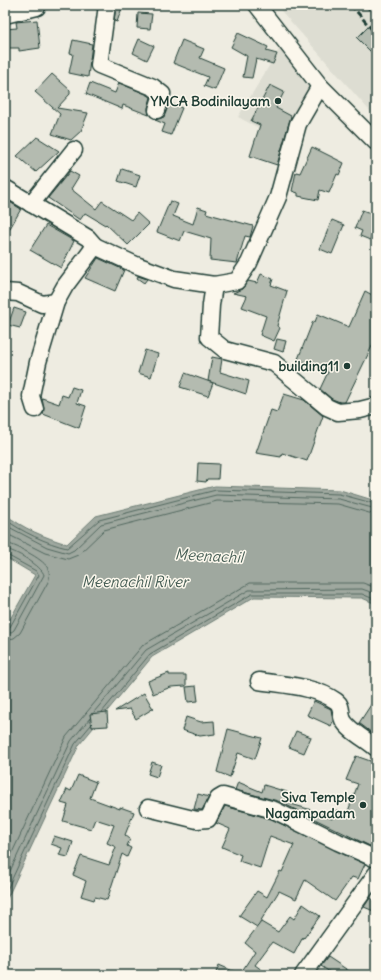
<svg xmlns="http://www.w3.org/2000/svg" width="381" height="980" viewBox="0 0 381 980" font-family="Delius,sans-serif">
<rect width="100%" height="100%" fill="#eeece1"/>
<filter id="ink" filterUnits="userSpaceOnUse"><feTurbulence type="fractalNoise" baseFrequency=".025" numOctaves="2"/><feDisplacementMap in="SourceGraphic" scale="8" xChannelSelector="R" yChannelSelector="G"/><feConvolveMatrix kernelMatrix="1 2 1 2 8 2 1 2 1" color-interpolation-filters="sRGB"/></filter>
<g filter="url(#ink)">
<g fill="#ddddd2">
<polygon points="276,5 376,5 376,118"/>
<polygon points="283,43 317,86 289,144 238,117"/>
</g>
<path fill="#9fa89f" stroke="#6c7d74" d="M 215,486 L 340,490 L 376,501 L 376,604 L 362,598 L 254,597 L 152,657 L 79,745 L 5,903 L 5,628 L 35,575 L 5,557 L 5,514 C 22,528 46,538 67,544 L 96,516 Z"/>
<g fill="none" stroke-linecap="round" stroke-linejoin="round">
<g stroke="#52685f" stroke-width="1">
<path d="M 5,519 C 20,531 48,544 67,548 L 99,520 L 216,490 L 339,494 L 376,504"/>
<polyline points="5,525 47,547 68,553 74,550 101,524 216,495 339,499 376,509"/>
<polyline points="5,533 45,553 68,559 78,555 104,530 217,501 338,504 376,515"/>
<path d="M 5,543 C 14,544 43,559 47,567 C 50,572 50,577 48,582 L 20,633 L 14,638 L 5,640"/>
<path d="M 5,549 C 14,550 42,566 44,575 L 14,630 L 10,633 L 5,634"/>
<polyline points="5,554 36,571 39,575 10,627 5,629"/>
<polyline points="94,712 146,650 249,590 362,589 376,594"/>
<polyline points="102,712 150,654 252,594 362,594 376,600"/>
<polyline points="5,868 66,737 143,645 250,583 363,583 376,588"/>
<polyline points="5,882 71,741 90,718"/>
<polyline points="5,894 75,744 91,725"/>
</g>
</g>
<g fill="#b4bbb0" stroke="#1f3d34">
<polygon points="116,5 123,5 117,22 114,21"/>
<polygon points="138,13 152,14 150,29 137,28"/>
<polygon points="37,20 40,48 19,51 19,48 5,48 5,29 17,28 16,22"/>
<polygon points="369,26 376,33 376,57 357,38"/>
<polygon points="238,33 268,47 266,51 277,54 273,64 256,59 252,78 243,77 247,56 231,47"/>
<polygon points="139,39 154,46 147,60 133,53"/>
<polygon points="73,40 92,44 88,77 69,73 73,54 70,53"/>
<polygon points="182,40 204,49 200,58 224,68 215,90 204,86 208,77 173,63"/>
<polygon points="52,74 70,90 70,94 57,108 88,113 81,131 71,140 52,134 60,114 35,92"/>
<polygon points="90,83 115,93 119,83 148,95 151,97 148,108 149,115 123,105 122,109 86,94"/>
<polygon points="270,85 284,92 276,108 291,116 277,165 250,156 260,125 251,121"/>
<polygon points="169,103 182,108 171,135 162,132 165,124 155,120 164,117"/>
<polygon points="37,137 59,151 36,172 17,156"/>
<polygon points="312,147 344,163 339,175 337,174 329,193 320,190 318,200 298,196 298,193 292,191 296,172 300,173"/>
<polygon points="122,169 140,175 136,187 118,181"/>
<polygon points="70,171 79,176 71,189 96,209 102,201 131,220 137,213 149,224 128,245 106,224 105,225 85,213 80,220 48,198"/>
<polygon points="5,199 21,209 5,237"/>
<polygon points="170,201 178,204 173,216 193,224 198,207 207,210 206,213 216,216 253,226 250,237 245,236 237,263 210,260 211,239 184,231 180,241 157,232"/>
<polygon points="362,210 376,215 376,227 370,240 360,236 362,231 355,228"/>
<polygon points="332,220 344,225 332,254 320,249"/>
<polygon points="46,225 74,241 61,268 30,250"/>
<polygon points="98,258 124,270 115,291 85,278"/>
<polygon points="261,274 273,279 271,285 287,291 277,326 280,328 274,341 260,335 266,316 242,307 247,296 233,293 242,289 248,281 257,283"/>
<polygon points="138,276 147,279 144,283 137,278"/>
<polygon points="365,291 376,297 376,338 345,402 340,402 332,399 320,389 328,372 298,359 313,321 315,322 318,314 349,327"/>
<polygon points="14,308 26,312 20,328 8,325"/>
<polygon points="277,339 286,341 283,352 274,349"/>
<polygon points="145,350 158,354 151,377 138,373"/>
<polygon points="212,357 222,359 220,372 249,381 246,394 208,381"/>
<polygon points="185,373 213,383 208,396 180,387"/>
<polygon points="72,387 81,390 77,403 86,406 79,428 43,414 44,407 42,398 59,404 62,395 68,397"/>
<polygon points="284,394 304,400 323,416 307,461 282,453 281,457 256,453 271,410 277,412"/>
<polygon points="198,463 219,464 218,479 207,479 206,482 197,481"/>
<polygon points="169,673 169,675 186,675 186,686 171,687 153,694 148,681"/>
<polygon points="196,686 198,701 188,702 186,687"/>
<polygon points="144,693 152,707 154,708 136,719 130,709 115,711"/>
<polygon points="376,697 376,736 359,723"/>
<polygon points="314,701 331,709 333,721 331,726 307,715"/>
<polygon points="107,712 108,726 92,727 90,714"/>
<polygon points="186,717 201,722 214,721 215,734 200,736 182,730"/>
<polygon points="228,729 262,738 255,759 238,753 230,777 217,772"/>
<polygon points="296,731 311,737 304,753 289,747"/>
<polygon points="356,756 376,763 376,849 278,801 235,790 238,782 262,792 264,785 287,792 284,802 315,811 332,819 336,810 347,814 358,784 346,780"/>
<polygon points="152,762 161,765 157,777 148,774"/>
<polygon points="78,775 96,782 90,798 120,809 120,807 134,812 125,835 130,839 127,846 131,848 127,857 122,854 107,900 95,897 94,900 81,896 86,881 73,875 81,856 109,865 116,847 107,843 114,825 95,819 91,829 63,821 68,805 61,803 67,789 71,791"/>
<polygon points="198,794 209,797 202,810 194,809"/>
<polygon points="225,806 271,819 365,864 358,879 352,877 335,901 305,880 296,899 279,891 257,927 239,916 257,891 267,897 280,871 282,872 294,845 270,836 260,868 239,861 241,855 222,847 230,829 216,823"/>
<polygon points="54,836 73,842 68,857 59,855 62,848 51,844"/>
<polygon points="370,898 376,901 376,912 364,907"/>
<polygon points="303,904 320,916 304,938 303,937 294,954 272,942 255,965 269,975 215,975 219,965 240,974 255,951 245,943 261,922 278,932 290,916 294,919"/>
<polygon points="328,957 355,975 334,975 321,966"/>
</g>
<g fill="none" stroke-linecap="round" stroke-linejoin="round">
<g stroke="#1f3d34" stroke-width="19">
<g id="minor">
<polyline points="107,5 99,65 153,87 162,94 157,110"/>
<polyline points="257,5 320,86 376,142"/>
<polyline points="5,15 37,7 38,5"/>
<polyline points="5,188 88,238 95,246"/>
<polyline points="31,204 74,150"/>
<polyline points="214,285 211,305 209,337 225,350 274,363 327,407 338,412 360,410 376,406"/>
<polyline points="5,292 18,293 42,304 56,302"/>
<polyline points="35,409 31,396 38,362 56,302 65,286 95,246 136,265 174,279 214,285 237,281 249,263 278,197 298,124 320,86"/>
<path d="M 259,681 C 284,685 315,686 336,701 C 343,706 340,714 343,720 C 348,730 367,740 376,748"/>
<polyline points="148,808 197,820 208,819 218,799 223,796 274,810 338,842 376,859"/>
<polyline points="303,975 376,874"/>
</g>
</g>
<use href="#minor" stroke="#fbf7ec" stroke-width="16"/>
<g stroke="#1f3d34" stroke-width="3" stroke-dasharray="6 3" stroke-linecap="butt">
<polyline points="351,5 376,34"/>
<polyline points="366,5 376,16"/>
</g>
</g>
</g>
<g fill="#1f3d34" stroke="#fbf7ec" stroke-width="1.5">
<circle cx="278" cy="101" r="4"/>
<circle cx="347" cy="366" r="4"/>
<circle cx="363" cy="805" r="4"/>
</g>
<g text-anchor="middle" stroke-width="3" stroke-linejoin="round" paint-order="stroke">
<g font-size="14" font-weight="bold" fill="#1f3d34" stroke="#fbf7ec" text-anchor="end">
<text x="270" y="106">YMCA Bodinilayam</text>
<text x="339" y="371">building11</text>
<text x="355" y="802">Siva Temple<tspan x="355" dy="16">Nagampadam</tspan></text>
</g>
<g font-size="15" font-style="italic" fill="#455d54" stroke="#fbf7ec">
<text transform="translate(209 556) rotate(3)" y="5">Meenachil</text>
<text x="135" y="587">Meenachil River</text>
</g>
</g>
<rect width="381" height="980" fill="none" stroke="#fbf7ec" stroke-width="20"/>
<rect x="10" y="10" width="361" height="960" fill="none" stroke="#1f3d34" stroke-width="1.5" filter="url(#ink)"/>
</svg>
